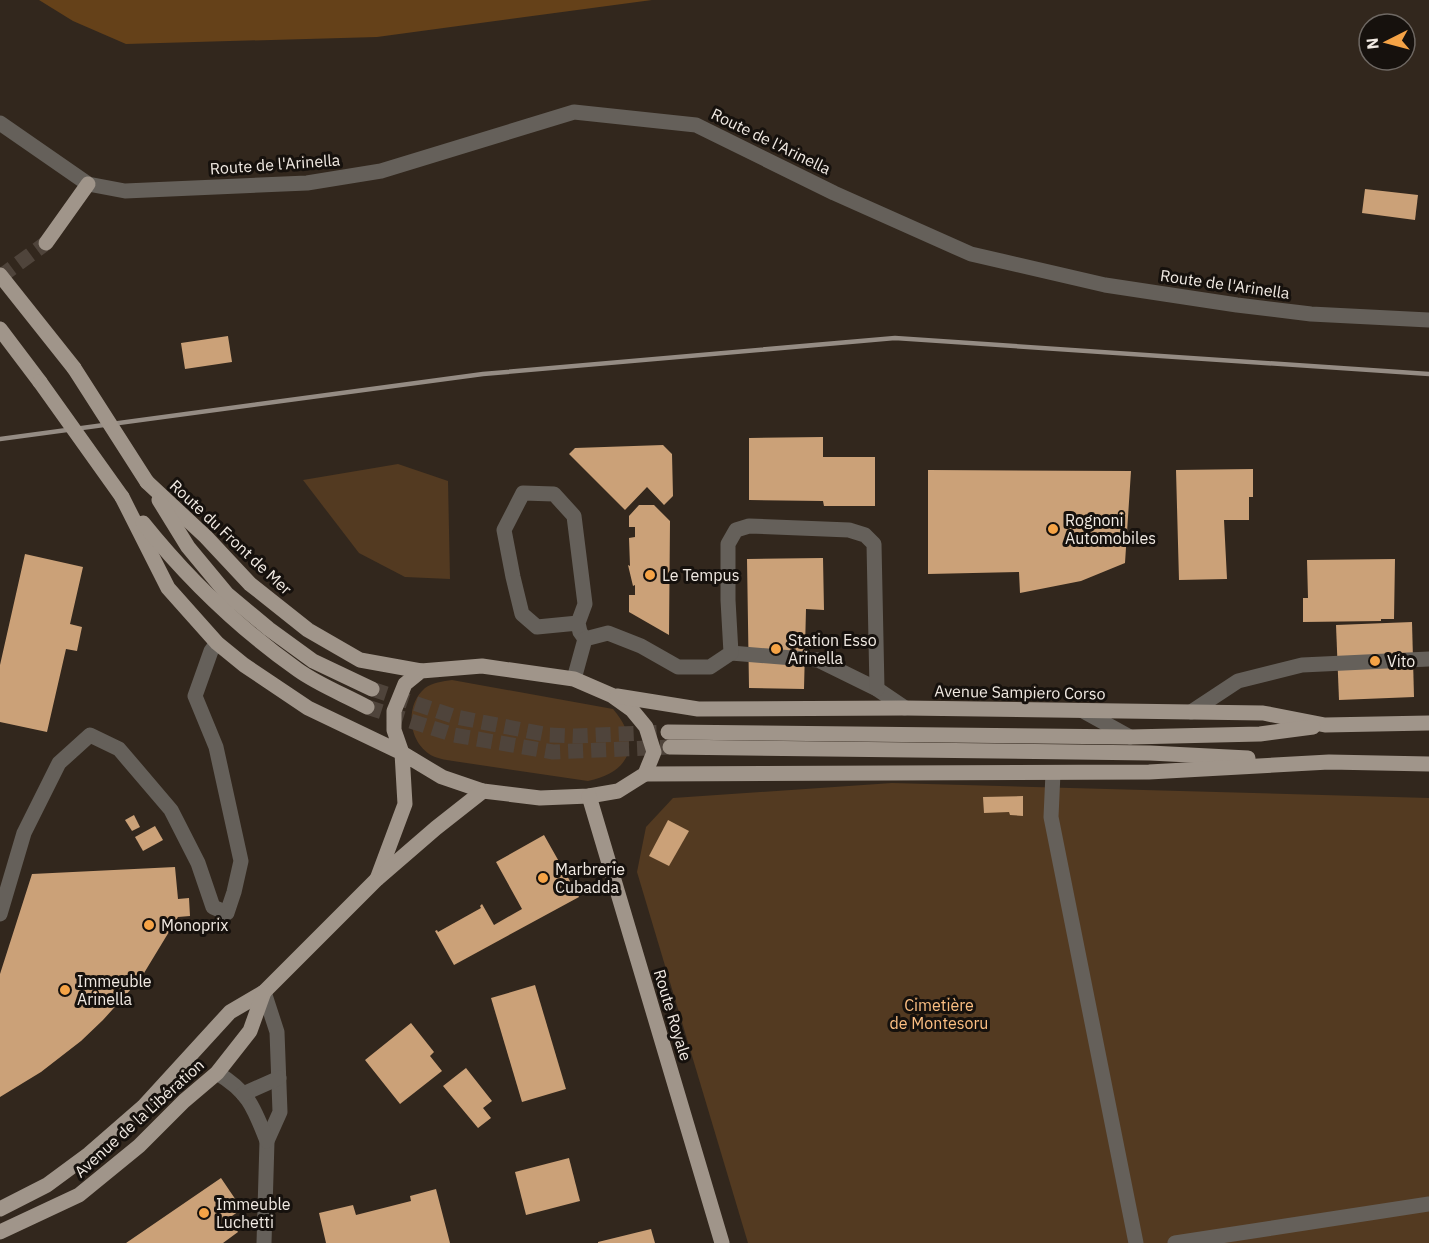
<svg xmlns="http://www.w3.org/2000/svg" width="1429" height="1243" viewBox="0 0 1429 1243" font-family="'IBM Plex Sans',sans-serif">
<rect width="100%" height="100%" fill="#32271d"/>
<g fill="#533a21">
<polygon points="398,464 448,481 450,579 405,577 359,553 303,480"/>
<path d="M 452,680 L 613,709 C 642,743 631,772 588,781 L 453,761 C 447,760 440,759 435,757 C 409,746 403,707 425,688 C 432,683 443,681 452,680 Z"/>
<polygon points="892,783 1429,798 1429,1243 748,1243 637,872 646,827 673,798"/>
</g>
<polygon fill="#654119" points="39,0 652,0 377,37 126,44 73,21"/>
<g fill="#cba178">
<polygon points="1365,189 1418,195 1415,220 1362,213"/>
<polygon points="228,336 232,362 185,369 181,343"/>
<polygon points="823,437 823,457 875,457 875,506 824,506 823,501 749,500 749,438"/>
<polygon points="663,445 672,454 673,496 664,505 647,487 625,510 569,454 575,448"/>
<polygon points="1253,469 1253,497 1249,497 1249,520 1224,520 1227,579 1179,580 1176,470"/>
<polygon points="928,470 1131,471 1125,563 1081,581 1020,593 1019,572 928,574"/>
<polygon points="639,505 654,505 670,521 669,635 629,612 629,595 635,595 635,585 633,586 628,565 630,566 629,538 635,537 635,527 629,527 629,516"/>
<polygon points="25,554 83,567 70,624 82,627 77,651 66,649 47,732 0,722 0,665"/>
<polygon points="823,558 824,610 806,609 804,689 749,688 747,559"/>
<polygon points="1395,559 1394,619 1381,619 1381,621 1303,622 1303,598 1308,598 1307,560"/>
<polygon points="1412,622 1414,697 1339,700 1336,625"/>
<polygon points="1023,796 1023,816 1010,815 1009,812 984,813 983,797"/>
<polygon points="134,815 140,827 132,831 125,820"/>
<polygon points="668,820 689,831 669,866 649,856"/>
<polygon points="155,826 163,840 143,851 135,837"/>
<polygon points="544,835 579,897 454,965 435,931 437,930 438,932 481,908 480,906 482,904 494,925 522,909 496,862"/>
<polygon points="175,867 178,899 189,898 190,916 178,917 141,978 103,1020 81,1041 41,1072 0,1097 0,974 32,874"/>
<polygon points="535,985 566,1089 522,1102 491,998"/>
<polygon points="411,1023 434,1052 430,1056 442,1071 400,1104 365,1060"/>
<polygon points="466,1068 492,1101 483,1108 491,1118 478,1128 443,1086"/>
<polygon points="569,1158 580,1201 526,1215 515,1172"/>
<polygon points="221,1178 242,1209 229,1218 238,1232 223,1243 126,1243"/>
<polygon points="436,1189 450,1243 326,1243 319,1213 353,1205 356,1215 411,1201 410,1196"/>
<polygon points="651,1229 655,1243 598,1243 598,1242"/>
</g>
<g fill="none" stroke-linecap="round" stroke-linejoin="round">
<g stroke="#4f443b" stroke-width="15" stroke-dasharray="15 8" stroke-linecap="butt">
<polyline points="0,277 46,243"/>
<polyline points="372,689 456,717 549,735 574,736 668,732"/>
<polyline points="367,707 454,735 553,752 670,747"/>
</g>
<g stroke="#65605a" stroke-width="15">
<polyline points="0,123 88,184 125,191 307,183 381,171 574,112 696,125 834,193 971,254 1105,285 1237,305 1311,314 1429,320"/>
<polyline points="578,623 537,627 522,614 513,577 504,530 523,493 554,494 574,516 585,604 578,623 580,632 585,639"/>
<polyline points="731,653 818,660 877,689 905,708"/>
<polyline points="574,679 585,639 608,633 641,646 678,667 710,667 731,653 728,600 728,544 736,530 749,526 849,530 865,535 874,544 877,689"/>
<polyline points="1083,711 1130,737"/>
<polyline points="1191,712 1238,681 1302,665 1429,659"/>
<polyline points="1053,773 1051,817 1136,1243"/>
<polyline points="0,914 24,833 59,763 90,735 119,749 171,810 198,863 213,907 227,913 234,892 241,861 216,747 195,696 211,651 217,643"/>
<polyline points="264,992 277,1032 280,1112 267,1141 264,1243"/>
<path d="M 217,1073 C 249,1092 254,1108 267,1141"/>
<polyline points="243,1094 279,1078"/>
<polyline points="1175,1243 1429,1204"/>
</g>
<g stroke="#a0958a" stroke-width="15">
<polyline points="46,243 88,184"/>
<polyline points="0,275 74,368"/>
<polyline points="0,329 40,382"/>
<polyline points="147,482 206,537 250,584 308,630 360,660 421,671"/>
<polyline points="122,497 168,588 217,643 244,665 308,708 402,753 442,777 483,791 540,798 589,796 618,791 645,774 654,752 646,727 632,710 611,695 574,679 482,666 421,671 405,684 394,711 394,730 402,753 405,804 377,879"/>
<polyline points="159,500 188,547 227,594 269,629 313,661 372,689"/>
<path d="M 143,523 C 188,579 240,629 298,670 C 319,685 345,695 367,707"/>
<polyline points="617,696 698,709 905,708 1263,713 1325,725 1429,723"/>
<polyline points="668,732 1130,737 1260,734 1313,727"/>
<polyline points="670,747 1150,753 1248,758"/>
<polyline points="645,774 1149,772 1329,762 1429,764"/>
<polyline points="589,796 722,1243"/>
<polyline points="0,1209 47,1185 89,1154 143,1107 230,1012 264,992 377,879 436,828 483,791"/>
<polyline points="0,1232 79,1195 139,1146 184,1101 217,1073 250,1031 264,992"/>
</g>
<polyline stroke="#958c84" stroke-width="4.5" points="0,439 483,374 895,338 1429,374"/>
<g stroke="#a0958a" stroke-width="15">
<polyline points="74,368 147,482"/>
<polyline points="40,382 122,497"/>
</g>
</g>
<g fill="#f5a346" stroke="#16110d" stroke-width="2">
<circle cx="1053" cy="529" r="6"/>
<circle cx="650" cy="575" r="6"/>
<circle cx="776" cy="649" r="6"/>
<circle cx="1375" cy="661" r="6"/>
<circle cx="543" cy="878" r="6"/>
<circle cx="149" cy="925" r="6"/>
<circle cx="65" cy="990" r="6"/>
<circle cx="204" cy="1213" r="6"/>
</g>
<g text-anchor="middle" stroke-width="6" stroke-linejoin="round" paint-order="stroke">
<g font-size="16" fill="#f1eae3" stroke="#16110d">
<text transform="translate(771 141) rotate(26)" y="6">Route de l'Arinella</text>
<text transform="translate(275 164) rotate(-4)" y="6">Route de l'Arinella</text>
<text transform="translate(1225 284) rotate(8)" y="6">Route de l'Arinella</text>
<text transform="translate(231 537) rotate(43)" y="6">Route du Front de Mer</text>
<text transform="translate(1020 692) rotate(1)" y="6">Avenue Sampiero Corso</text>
<text transform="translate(673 1015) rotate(73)" y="6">Route Royale</text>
<text transform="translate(139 1118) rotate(-42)" y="6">Avenue de la Libération</text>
</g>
<g font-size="16" fill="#f1eae3" stroke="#16110d" text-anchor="start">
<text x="1065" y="526">Rognoni<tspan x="1065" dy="18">Automobiles</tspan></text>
<text x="662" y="581">Le Tempus</text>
<text x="788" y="646">Station Esso<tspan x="788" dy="18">Arinella</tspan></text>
<text x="1387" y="667">Vito</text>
<text x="555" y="875">Marbrerie<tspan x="555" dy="18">Cubadda</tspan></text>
<text x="161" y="931">Monoprix</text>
<text x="77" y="987">Immeuble<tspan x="77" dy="18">Arinella</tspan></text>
<text x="216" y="1210">Immeuble<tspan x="216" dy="18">Luchetti</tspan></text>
</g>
<g font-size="16" fill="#fcbf82" stroke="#16110d">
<text x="939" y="1011">Cimetière<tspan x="939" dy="18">de Montesoru</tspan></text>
</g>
</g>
<g transform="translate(1387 42) rotate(264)"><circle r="28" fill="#16110d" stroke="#6e6863" stroke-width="1.5"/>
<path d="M0-4.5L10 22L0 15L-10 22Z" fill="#f5a346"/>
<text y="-9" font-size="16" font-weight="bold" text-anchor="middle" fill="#f1eae3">N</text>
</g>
</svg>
